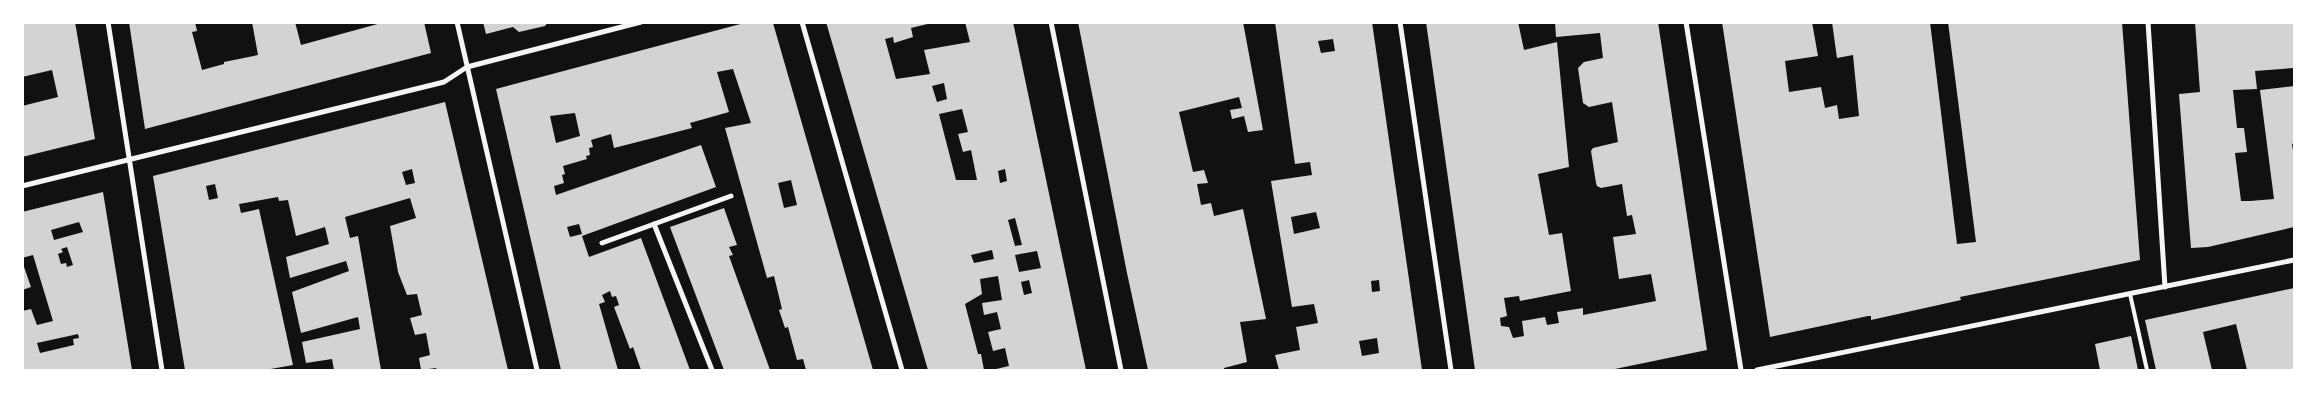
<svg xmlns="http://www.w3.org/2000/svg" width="2317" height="393" viewBox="0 0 2317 393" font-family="Figtree,sans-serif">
<rect width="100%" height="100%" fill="#111"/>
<g fill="#d3d3d3" fill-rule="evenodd">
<polygon points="22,22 75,22 95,139 22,157 22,106 58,97 52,70 22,77"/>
<polygon points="129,22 195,22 197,31 192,32 202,70 224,64 224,62 258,55 252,22 295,22 301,45 385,22 424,22 431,53 145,129"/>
<polygon points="483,22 548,22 545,26 519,32 513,27 486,34"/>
<path d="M 748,22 L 773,23 L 873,370 L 806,370 L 803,359 L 797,360 L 788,327 L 785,328 L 779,310 L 782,309 L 774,276 L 767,278 L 725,128 L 751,123 L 733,69 L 717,72 L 729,112 L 690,123 L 692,128 L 614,148 L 611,134 L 591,140 L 593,147 L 589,148 L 590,155 L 586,156 L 587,159 L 563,166 L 565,174 L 562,175 L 564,183 L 554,186 L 556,195 L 701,145 L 716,187 L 582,236 L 589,257 L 641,238 L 690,370 L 641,370 L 633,347 L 630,349 L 614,307 L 619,305 L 616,296 L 612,297 L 610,291 L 602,295 L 605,302 L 599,304 L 618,370 L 561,370 L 496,89 ZM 575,113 L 580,136 L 556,143 L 550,116 ZM 791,180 L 797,205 L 784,208 L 778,183 ZM 579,224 L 582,234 L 570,237 L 567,227 Z"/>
<path d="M 826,22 L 936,22 L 911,28 L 913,37 L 894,43 L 893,37 L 885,39 L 896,79 L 930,74 L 924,50 L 970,42 L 965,22 L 1013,22 L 1086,370 L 992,370 L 1009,366 L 1005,348 L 993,351 L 988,332 L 1001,329 L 997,312 L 984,315 L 982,303 L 1002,300 L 998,276 L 980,279 L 982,294 L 965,304 L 978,354 L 981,354 L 984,370 L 928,370 ZM 944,83 L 947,99 L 937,102 L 932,86 ZM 962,109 L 968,132 L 958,134 L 963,152 L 971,150 L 977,180 L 956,180 L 939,114 ZM 1005,169 L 1007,181 L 1000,183 L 998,171 ZM 1015,218 L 1022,245 L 1015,246 L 1008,220 ZM 992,250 L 994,259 L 974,263 L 971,255 ZM 1037,251 L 1041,268 L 1019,272 L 1015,255 ZM 1029,280 L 1032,293 L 1024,295 L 1021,282 Z"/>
<polygon points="1078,22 1243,22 1263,130 1248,132 1244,116 1232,119 1230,110 1242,108 1239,97 1179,112 1193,172 1204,170 1208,183 1197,184 1201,205 1211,203 1214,216 1243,209 1266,319 1240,322 1247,362 1224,368 1224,370 1148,370 1127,273"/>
<path d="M 1275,22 L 1372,22 L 1422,370 L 1279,370 L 1275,355 L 1300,350 L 1296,327 L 1318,323 L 1314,304 L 1292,307 L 1271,181 L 1312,175 L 1310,162 L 1295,164 ZM 1333,39 L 1335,51 L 1321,53 L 1318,41 ZM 1316,212 L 1320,228 L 1294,234 L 1291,217 ZM 1379,280 L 1380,291 L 1372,292 L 1371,281 ZM 1377,338 L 1379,353 L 1362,356 L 1359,341 Z"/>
<polygon points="1426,22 1518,22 1524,50 1557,42 1569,167 1538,174 1549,235 1562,233 1571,291 1520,301 1519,296 1504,298 1507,316 1500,318 1501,326 1509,327 1513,338 1524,336 1522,321 1545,317 1547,325 1559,323 1557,312 1583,308 1583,315 1656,301 1651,274 1619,279 1613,237 1636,234 1632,215 1627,216 1622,184 1601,188 1597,186 1596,183 1591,151 1593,148 1618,142 1612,102 1589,107 1583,103 1578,68 1584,62 1603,58 1600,33 1556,37 1555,22 1658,22 1707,350 1610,370 1475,370"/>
<polygon points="1722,22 1812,22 1818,56 1785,61 1789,92 1821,87 1825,108 1837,105 1839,119 1859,116 1853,55 1837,58 1832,22 1930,22 1957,244 1976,242 1948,22 2122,22 2140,260 1960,297 1961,300 1871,320 1871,316 1868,316 1770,337"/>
<polygon points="2195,22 2294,22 2294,68 2255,71 2257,89 2233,90 2237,128 2244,128 2247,152 2235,153 2241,201 2250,201 2274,199 2260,90 2294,86 2294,143 2292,144 2294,157 2294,227 2208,247 2191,248 2179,94 2200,92"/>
<path d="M 445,102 L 508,370 L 437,370 L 436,368 L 421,370 L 419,358 L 430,355 L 427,338 L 426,333 L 415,335 L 410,318 L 422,315 L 417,294 L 407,295 L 398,272 L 390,226 L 416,218 L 410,198 L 345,217 L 350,238 L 358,236 L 381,370 L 334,370 L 332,359 L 306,363 L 302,342 L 360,329 L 358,317 L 301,333 L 292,292 L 349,271 L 346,261 L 290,278 L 286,257 L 329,244 L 325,227 L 296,236 L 288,200 L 279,201 L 278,197 L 239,204 L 241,213 L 259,209 L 293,365 L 265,370 L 185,370 L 153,176 ZM 412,169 L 415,183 L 406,185 L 402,172 ZM 215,184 L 218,198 L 209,200 L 206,186 Z"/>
<path d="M 103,192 L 132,370 L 22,370 L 22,311 L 31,309 L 37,325 L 53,321 L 33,255 L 22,258 L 22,212 ZM 79,222 L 83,232 L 54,240 L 51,230 ZM 67,247 L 73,265 L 67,267 L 66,263 L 61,264 L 58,254 L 63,252 L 61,249 ZM 78,334 L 79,338 L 73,339 L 74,345 L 40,353 L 37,343 Z"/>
<polygon points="724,208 737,245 729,247 733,255 729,256 770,370 724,370 670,227"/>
<polygon points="22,261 31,287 22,290"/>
<polygon points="2294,288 2294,370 2247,370 2236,324 2203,332 2212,370 2156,370 2145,320"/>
<polygon points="2131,336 2138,370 2100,370 2095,344"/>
</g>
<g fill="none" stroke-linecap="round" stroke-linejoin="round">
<polyline stroke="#f5f5f5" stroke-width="4" points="2130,294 2147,370"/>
<g stroke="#f5f5f5" stroke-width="5">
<polyline points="108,22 162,370"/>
<polyline points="457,22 537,370"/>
<polyline points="802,22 902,370"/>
<polyline points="1051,22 1121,370"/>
<polyline points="1400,22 1451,370"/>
<polyline points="1686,22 1741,370"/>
<polyline points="2148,22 2165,287"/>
<polyline points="22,186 444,82 467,67 641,22"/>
<polyline points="654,224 712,370"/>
<polyline points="602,243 731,196"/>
<polyline points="1757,370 2294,260"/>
</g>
</g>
<rect width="2317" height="393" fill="none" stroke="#ffffff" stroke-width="48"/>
</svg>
